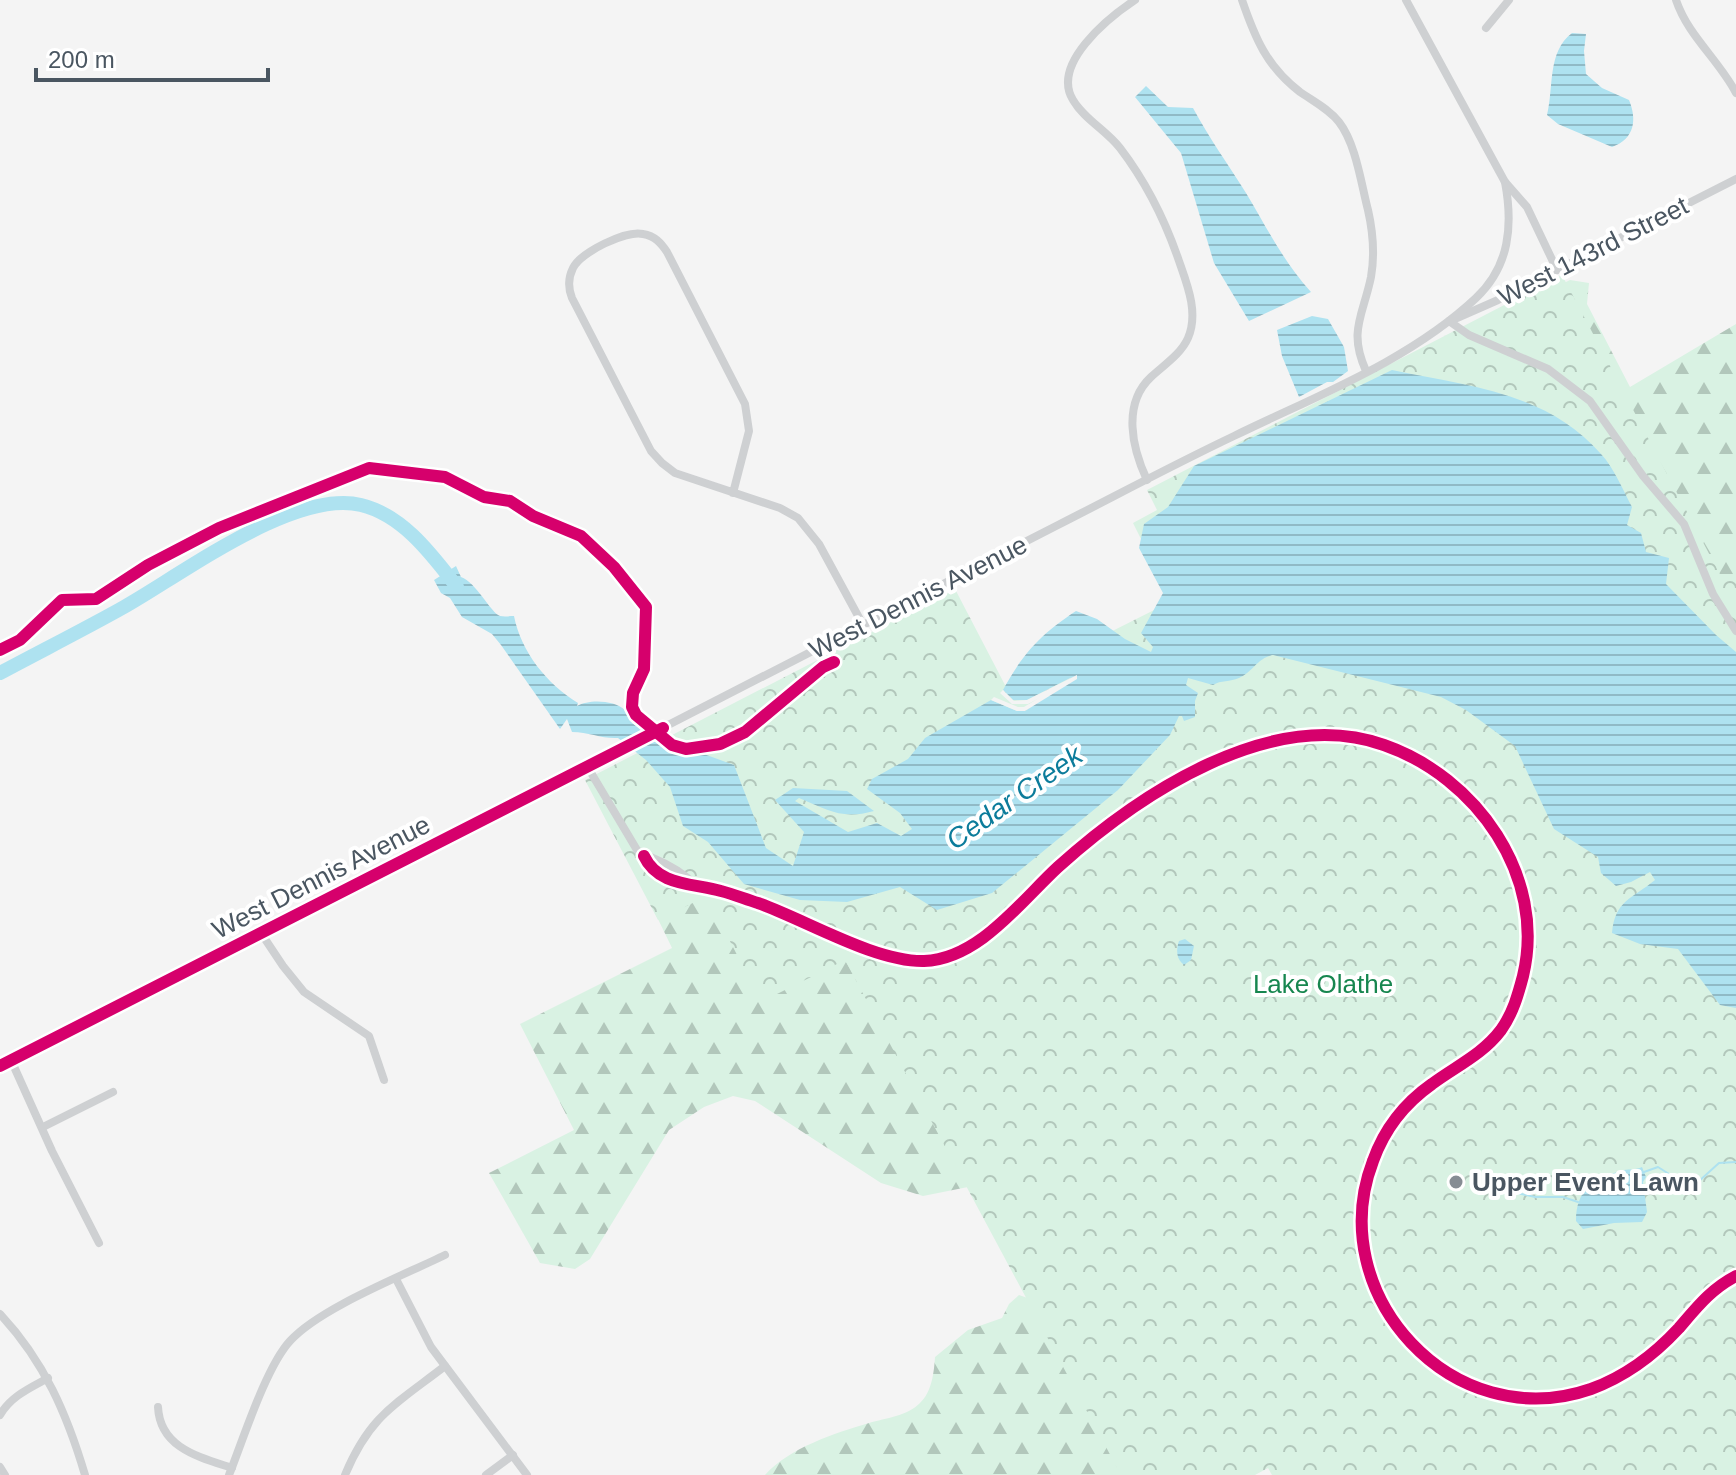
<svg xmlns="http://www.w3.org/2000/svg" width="1736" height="1475" viewBox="0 0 1736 1475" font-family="Helvetica,sans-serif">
<defs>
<pattern id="forest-firs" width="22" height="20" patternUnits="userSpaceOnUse" patternTransform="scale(2)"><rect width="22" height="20" fill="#d9f2e3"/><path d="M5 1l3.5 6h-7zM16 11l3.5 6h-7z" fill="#b2c7bb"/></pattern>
<pattern id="park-crowns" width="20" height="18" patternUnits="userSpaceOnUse" patternTransform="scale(2)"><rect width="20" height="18" fill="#d9f2e3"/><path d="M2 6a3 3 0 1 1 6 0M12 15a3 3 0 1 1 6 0" fill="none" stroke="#b2c7bb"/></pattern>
<pattern id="water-rules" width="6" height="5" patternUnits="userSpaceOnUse" patternTransform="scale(2)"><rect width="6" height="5" fill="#aee2f0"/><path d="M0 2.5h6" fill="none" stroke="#90bac6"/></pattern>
</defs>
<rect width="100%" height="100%" fill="#f4f4f4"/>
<g fill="url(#forest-firs)">
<polygon points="1570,280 1589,283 1587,304 1630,387 1736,324 1736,622 1530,300"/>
<polygon points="654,874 882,961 968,1187 923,1196 881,1183 755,1101 733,1096 704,1107 669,1130 590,1259 575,1269 540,1263 489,1173 574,1130 520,1024 672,948 643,888"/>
<path d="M 1019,1295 L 1042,1303 L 1129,1475 L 765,1475 C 789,1448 835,1433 869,1423 C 886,1418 907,1416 920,1403 C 932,1392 934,1372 935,1357 L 968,1330 L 1002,1318 L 1009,1304 Z"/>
</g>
<polygon fill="url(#park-crowns)" points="1562,275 1724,582 1736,577 1736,1475 1272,1475 1268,1468 1255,1475 1121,1475 845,960 761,1002 707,896 658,920 585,780 955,589 1005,685 1172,601 1133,523 1157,510 1147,490"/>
<g fill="url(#water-rules)">
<path d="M 1572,33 L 1586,34 L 1584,51 L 1586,74 L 1602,88 L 1629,100 C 1637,119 1635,139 1612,147 L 1558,124 L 1547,115 C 1554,87 1547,52 1572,33 Z"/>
<path d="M 1146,86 L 1168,107 L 1193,108 C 1209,138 1228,164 1246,193 C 1267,228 1283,261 1311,292 L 1249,321 L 1214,263 L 1181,153 L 1135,97 Z"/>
<polygon points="1312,316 1328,319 1344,347 1348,371 1333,382 1327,382 1299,397 1282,356 1277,330"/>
<path d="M 1392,370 C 1468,386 1547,392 1601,454 C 1614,468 1623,490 1632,507 L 1627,525 L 1641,533 L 1646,552 L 1669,558 L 1666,584 L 1716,635 L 1736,652 L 1736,1008 L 1720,1005 L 1678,949 L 1640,944 L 1612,933 C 1615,900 1632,899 1655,880 L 1650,872 L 1631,882 L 1616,886 L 1601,873 L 1598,857 L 1554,829 L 1515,746 L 1466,710 L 1441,697 L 1273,655 C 1257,658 1253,672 1239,678 C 1230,682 1221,680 1213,685 L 1188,678 L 1186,685 L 1198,693 L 1195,701 L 1195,717 L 1184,721 L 1182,716 L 1179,716 L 1170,735 L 1118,790 L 992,893 L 937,910 L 900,887 L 847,902 L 800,900 L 744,884 L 708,842 L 683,826 L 670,787 L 646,760 L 618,738 C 602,739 589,732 572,732 L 567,719 L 560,729 L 501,645 L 492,634 L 462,617 L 450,598 L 441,593 L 434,580 L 456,566 L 461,577 C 476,582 491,613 500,616 C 505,617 510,616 514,616 C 521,652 547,684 578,703 L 577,706 C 589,699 614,700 625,710 C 630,715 629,722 635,725 C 646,732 660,745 672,750 C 680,753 683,750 689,756 L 701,753 L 734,765 L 766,848 L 793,866 L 804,832 L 775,800 L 793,788 L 847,791 L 874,811 C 842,820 828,810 799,798 L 795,801 L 848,832 L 877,823 L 901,836 L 912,829 L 900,813 L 867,789 L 872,779 L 908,759 L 925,738 L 991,700 L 1017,711 L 1025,711 L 1072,677 L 1027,700 L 1013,700 L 1003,690 C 1023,653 1041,634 1076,611 L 1097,619 L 1125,639 L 1151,652 L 1153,647 L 1141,633 L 1163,593 L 1139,548 L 1144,524 L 1168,507 L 1194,466 Z"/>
<path d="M 1185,939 L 1194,946 L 1191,960 L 1184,965 C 1176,959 1176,950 1179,941 Z"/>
<path d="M 1642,1167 L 1646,1177 L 1643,1182 L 1647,1212 L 1642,1222 L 1614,1223 L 1583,1229 L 1576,1221 C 1576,1189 1594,1178 1624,1170 C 1630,1169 1636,1170 1642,1167 Z"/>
</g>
<polygon fill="#f4f4f4" points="1077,675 1077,679 1025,711 1017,711 991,700 994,697 1018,707 1024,707 1039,698 1028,704 1012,704 1000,693 1003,690 1014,701 1027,700"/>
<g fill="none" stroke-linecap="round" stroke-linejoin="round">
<g stroke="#aee2f0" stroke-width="2">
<polyline points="1644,1172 1658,1167 1680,1181 1698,1182 1719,1163 1736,1162"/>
<polyline points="1480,1186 1495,1189"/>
<polyline points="1499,1189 1535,1197 1563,1197 1578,1202"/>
</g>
<path stroke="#aee2f0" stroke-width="14" d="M 0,673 C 41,651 83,630 124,607 C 181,575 294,489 361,505 C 403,515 432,555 457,587"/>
<g stroke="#ced0d2" stroke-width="8">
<path d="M 1135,0 C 1108,18 1051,64 1073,100 C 1084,119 1106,130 1120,148 C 1146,182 1165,220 1179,261 C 1187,284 1199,313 1188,338 C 1181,354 1164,365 1151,377 C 1122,404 1132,448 1147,480"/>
<path d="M 1242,0 C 1255,38 1267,67 1300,92 C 1313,101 1329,109 1339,122 C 1356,144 1361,183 1368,210 C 1373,232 1375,254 1371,277 C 1363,316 1348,331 1366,371"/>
<path d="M 1676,0 C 1688,36 1719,60 1736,93"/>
<polyline points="1486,28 1509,0"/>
<polyline points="1505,182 1527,207 1557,270"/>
<polyline points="1457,318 1498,300 1736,179"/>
<polyline points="1449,321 1469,335 1548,369 1590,401 1643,476 1684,524 1713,594 1736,631"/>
<path d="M 733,493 L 749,431 L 745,404 L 667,252 C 661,243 655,236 643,234 C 626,230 581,252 573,268 C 568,278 568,288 572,298 L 651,451 L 662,463 L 675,473 L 780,508 L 798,518 L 819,544 L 863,625"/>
<path d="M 587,766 L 637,850 C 644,856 647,855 655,859 C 670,865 685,875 697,886"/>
<path d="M 644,856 C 658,886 693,883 721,891 C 733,894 745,899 758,903 C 806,920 875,962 924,961 C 979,959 1021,901 1058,867 C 1138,795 1271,705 1384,745 C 1476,777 1547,876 1523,976 C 1518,995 1513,1013 1501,1030 C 1482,1055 1456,1066 1432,1084 C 1405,1103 1384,1130 1373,1161 C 1322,1294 1453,1437 1591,1389 C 1624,1377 1655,1354 1679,1328 C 1697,1307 1711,1289 1736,1276"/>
<polyline points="261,933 283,966 304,992 369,1036 384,1080"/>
<polyline points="11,1060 52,1151 99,1243"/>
<path d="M 0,1066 C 353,887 706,706 1058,525 C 1117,495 1175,464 1234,436 C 1316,396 1409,361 1476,298 C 1510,266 1513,225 1505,182 L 1406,0"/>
<polyline points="43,1127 113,1092"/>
<polyline points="396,1279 431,1347 527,1475"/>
<path d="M 0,1314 C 44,1361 67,1414 85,1475"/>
<path d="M 158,1407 C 160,1448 199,1457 232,1468"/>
<path d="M 0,1415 C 11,1396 30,1388 48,1378"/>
<polyline points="0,1467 5,1475"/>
<path d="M 229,1475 C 243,1440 266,1367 290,1341 C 320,1308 402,1276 445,1255"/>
<path d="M 345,1475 C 370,1415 396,1404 445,1366"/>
<polyline points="486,1475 513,1455"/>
</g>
<g stroke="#fff" stroke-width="17">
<g id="cycleway">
<polyline points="0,650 20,640 62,600 96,599 148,565 219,528 369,468 445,477 484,497 510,501 533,516 581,536 614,567 646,607 644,669 633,693 632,707 636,715 672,745 686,749 720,744 745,732 823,667 834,662"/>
<path d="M 644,856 C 658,886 693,883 721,891 C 733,894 745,899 758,903 C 806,920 875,962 924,961 C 979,959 1021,901 1058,867 C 1138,795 1271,705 1384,745 C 1476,777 1547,876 1523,976 C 1518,995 1513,1013 1501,1030 C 1482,1055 1456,1066 1432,1084 C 1405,1103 1384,1130 1373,1161 C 1322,1294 1453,1437 1591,1389 C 1624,1377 1655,1354 1679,1328 C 1697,1307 1711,1289 1736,1276"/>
<polyline points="0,1066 663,728"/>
</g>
</g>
<use href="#cycleway" stroke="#d6006c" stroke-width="12"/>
</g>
<circle fill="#868d94" stroke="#fff" stroke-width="3" cx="1456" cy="1182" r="8"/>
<g text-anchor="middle" stroke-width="8" stroke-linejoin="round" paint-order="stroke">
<g font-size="26" fill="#4a5661" stroke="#fff">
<text transform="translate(1593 251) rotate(-27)" y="9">West 143rd Street</text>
<text transform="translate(918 597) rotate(-27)" y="9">West Dennis Avenue</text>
<text transform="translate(321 877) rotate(-27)" y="9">West Dennis Avenue</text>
</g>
<g font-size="26" fill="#17864f" stroke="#fff">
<text x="1323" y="993">Lake Olathe</text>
</g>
<g font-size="26" font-weight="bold" fill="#4a5661" stroke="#fff" text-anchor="start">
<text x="1472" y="1191">Upper Event Lawn</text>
</g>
<g font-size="28" font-style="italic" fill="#0c7c9b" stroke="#fff">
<text transform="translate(1014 797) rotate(-35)" y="10">Cedar Creek</text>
</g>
</g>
<path d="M36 68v12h232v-12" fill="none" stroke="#4a5661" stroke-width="4"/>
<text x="48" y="68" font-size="24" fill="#4a5661" stroke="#ffffff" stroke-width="6" paint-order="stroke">200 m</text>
</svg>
